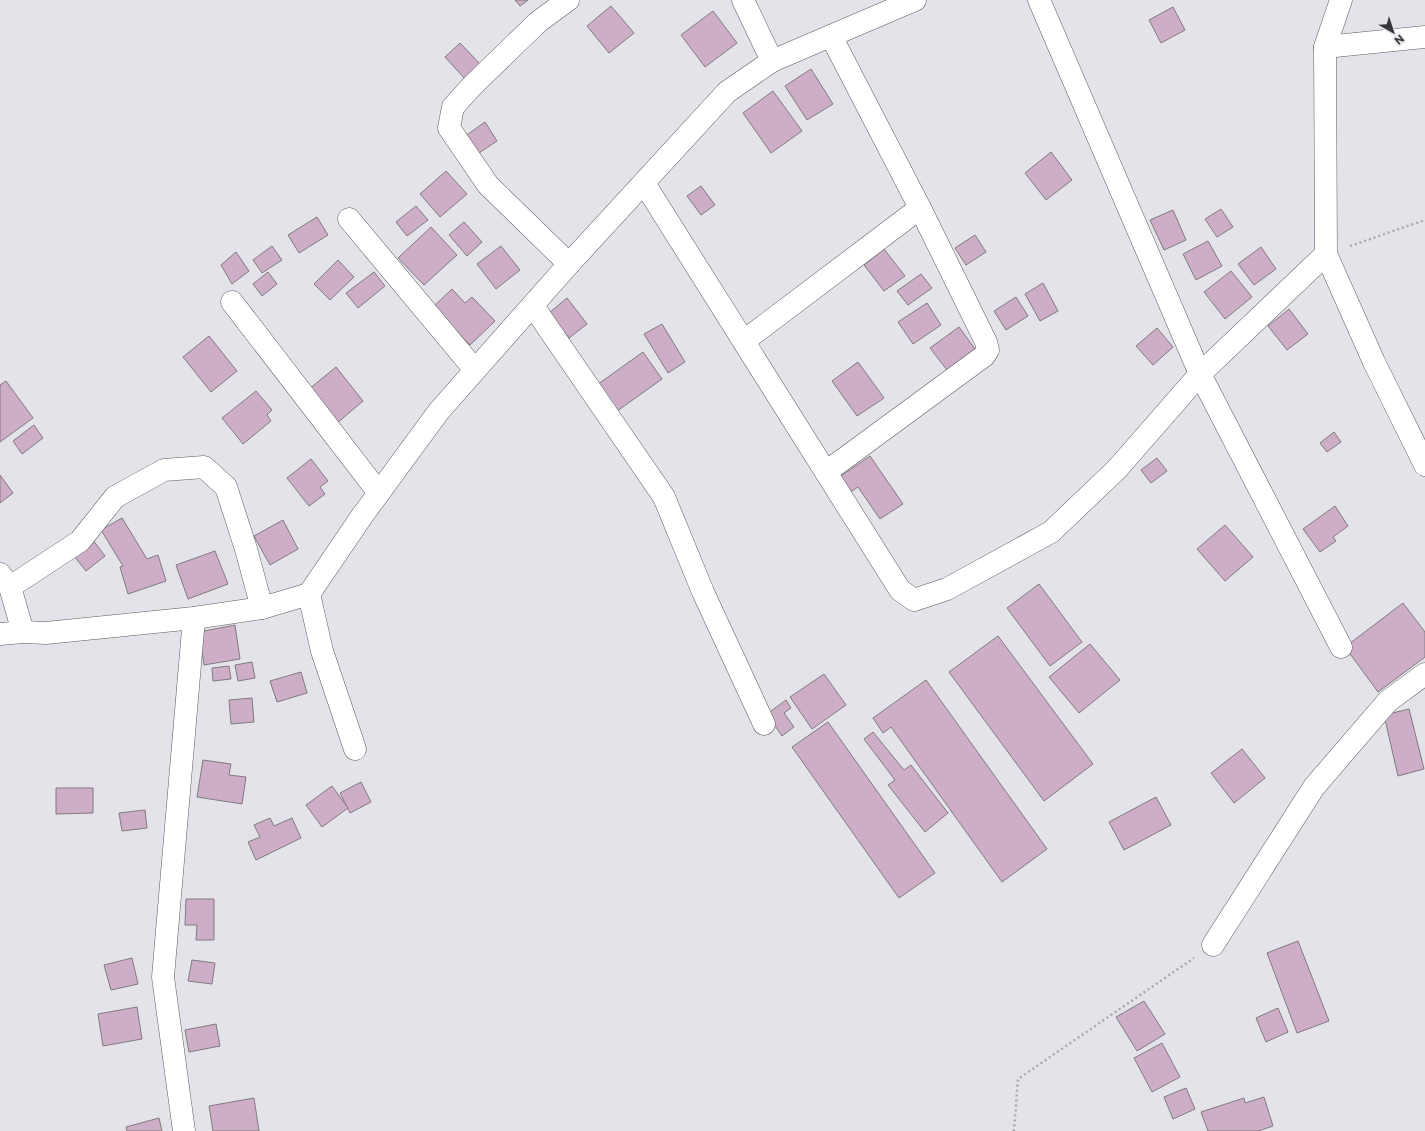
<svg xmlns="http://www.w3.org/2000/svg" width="1425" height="1131" viewBox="0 0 1425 1131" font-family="Commissioner,sans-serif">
<rect width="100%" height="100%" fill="#e4e3e9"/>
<g fill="#ceaec7" stroke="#7f7b7e">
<polygon points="515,0 528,0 520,6"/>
<polygon points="611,6 634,33 609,53 587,26"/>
<polygon points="1173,7 1185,30 1161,43 1149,20"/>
<polygon points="713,11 737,43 705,67 681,35"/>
<polygon points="460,43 481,65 466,80 445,57"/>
<polygon points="811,69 833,104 807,120 785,86"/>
<polygon points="773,91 802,131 771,153 743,113"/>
<polygon points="485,122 497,141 476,155 464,137"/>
<polygon points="1051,152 1072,180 1046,200 1025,173"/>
<polygon points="446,171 467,194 440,217 420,194"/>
<polygon points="701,186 715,205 701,215 687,196"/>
<polygon points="416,206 428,220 407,236 396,222"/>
<polygon points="1221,209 1233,227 1217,237 1205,219"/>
<polygon points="1173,210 1186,240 1164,250 1150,220"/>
<polygon points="317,217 328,235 299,253 288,235"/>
<polygon points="464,222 482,242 467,256 449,235"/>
<polygon points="431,227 457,255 424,285 398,258"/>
<polygon points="975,235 986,252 966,265 955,248"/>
<polygon points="1208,241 1222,266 1196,280 1183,254"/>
<polygon points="272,246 282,260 262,273 253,260"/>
<polygon points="501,246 520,270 496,289 477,264"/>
<polygon points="1261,247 1276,269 1254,285 1238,264"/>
<polygon points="884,249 905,276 884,291 864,265"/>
<polygon points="236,252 249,271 232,284 221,265"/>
<polygon points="338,260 354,277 330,300 314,284"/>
<polygon points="1231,271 1252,297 1225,319 1204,292"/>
<polygon points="268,272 277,284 262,296 253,284"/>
<polygon points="374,272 385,286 358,308 346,293"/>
<polygon points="921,274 932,288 908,305 897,291"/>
<polygon points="1043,283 1058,311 1040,321 1025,294"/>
<polygon points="452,289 465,303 472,297 495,321 470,345 433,307"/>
<polygon points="1016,297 1028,316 1006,330 994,311"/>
<polygon points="567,298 587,324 569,338 549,313"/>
<polygon points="927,303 941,325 913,344 898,322"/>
<polygon points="1289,309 1308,334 1287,350 1268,326"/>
<polygon points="662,324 685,362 668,373 644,334"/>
<polygon points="959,327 975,349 947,370 930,348"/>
<polygon points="1157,328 1173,347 1153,365 1136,346"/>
<polygon points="209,336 237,371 211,392 183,357"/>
<polygon points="643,352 662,379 613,414 594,387"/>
<polygon points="858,362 884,398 857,416 832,381"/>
<polygon points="336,367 363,401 336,424 308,390"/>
<polygon points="6,381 33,418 0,442 0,385"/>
<polygon points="256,391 272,410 267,415 271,421 243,444 222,418"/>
<polygon points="34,425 43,438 22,454 13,441"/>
<polygon points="1334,432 1341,442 1327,452 1320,443"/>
<polygon points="870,456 903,504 880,519 858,487 849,493 838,478"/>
<polygon points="1157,458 1167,471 1151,483 1141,470"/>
<polygon points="311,459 328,481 320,487 325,494 309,506 287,478"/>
<polygon points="0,475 13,493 0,503"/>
<polygon points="1335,506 1348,526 1333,537 1336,541 1320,552 1303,529"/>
<polygon points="122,518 147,559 158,555 166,581 128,594 120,567 123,566 101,530"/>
<polygon points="283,520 298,549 270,565 254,536"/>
<polygon points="1225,525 1253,557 1225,581 1197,549"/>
<polygon points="90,536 105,556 86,571 70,551"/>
<polygon points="215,551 228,584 188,599 176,565"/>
<polygon points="1039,584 1082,642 1050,666 1007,608"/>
<polygon points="1403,603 1425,632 1425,657 1378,692 1345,647"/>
<polygon points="235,625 240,659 204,665 199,632"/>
<polygon points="998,636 1093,764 1044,801 949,672"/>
<polygon points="1090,644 1120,680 1079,713 1049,677"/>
<polygon points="252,662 255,678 238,681 235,665"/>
<polygon points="229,666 231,679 213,681 212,668"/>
<polygon points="301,672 307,693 277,702 270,681"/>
<polygon points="824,674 846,705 812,729 790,697"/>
<polygon points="926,680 1047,849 1002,882 891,727 883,733 873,718"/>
<polygon points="252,698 254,722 231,724 229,700"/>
<polygon points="786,700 791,708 784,713 794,727 782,736 767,714"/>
<polygon points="1409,709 1424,769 1398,776 1384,715"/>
<polygon points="828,722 935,873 899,898 792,747"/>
<polygon points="873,732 904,770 911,765 948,813 925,832 888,785 895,780 864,739"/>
<polygon points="1242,749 1265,778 1234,803 1211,773"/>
<polygon points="203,760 231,764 229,775 246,777 242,804 197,797"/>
<polygon points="361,782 371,802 350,813 340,793"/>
<polygon points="332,786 348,808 322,827 306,805"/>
<polygon points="56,788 93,788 93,813 56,814"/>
<polygon points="1156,797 1171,825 1124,850 1109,822"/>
<polygon points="145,810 147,828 122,831 119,813"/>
<polygon points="270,818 274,826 292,818 301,838 256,860 248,842 260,837 254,825"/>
<polygon points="186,899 214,899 214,940 196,940 197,925 185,925"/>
<polygon points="1298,941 1329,1021 1297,1033 1267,953"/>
<polygon points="132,958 138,984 111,990 104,965"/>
<polygon points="192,960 215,963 212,984 188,981"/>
<polygon points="1144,1001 1165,1034 1137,1051 1116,1017"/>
<polygon points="137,1007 142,1039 103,1046 98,1014"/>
<polygon points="1278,1008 1288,1032 1266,1042 1256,1018"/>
<polygon points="216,1024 220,1046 189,1052 185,1030"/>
<polygon points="1162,1043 1180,1077 1152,1092 1134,1058"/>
<polygon points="1186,1088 1195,1109 1173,1119 1164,1097"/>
<polygon points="1264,1097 1273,1126 1258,1131 1208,1131 1201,1112 1244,1098 1245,1103"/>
<polygon points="254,1098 259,1131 213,1131 209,1106"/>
<polygon points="159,1118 162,1131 127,1131 126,1127"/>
</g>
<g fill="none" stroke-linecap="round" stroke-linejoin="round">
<g stroke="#5b5a5f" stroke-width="23">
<g id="minor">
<polyline points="568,0 538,22 472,86 453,107 449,128 488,185 569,264"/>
<polyline points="743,0 772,61"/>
<polyline points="1039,0 1200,374 1341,647"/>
<polyline points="1341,0 1325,47 1326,254 1374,362 1425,465"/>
<polyline points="1325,47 1425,37"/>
<polyline points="644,183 900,590 914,600 947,589 1051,532 1117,469 1200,374 1326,254"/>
<polyline points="349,219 475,370"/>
<polyline points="232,302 379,493"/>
<polyline points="533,306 664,497 703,592 764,724"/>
<polyline points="744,341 920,208"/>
<polyline points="826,472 984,356 988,350 986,342 920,208 831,36"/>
<polyline points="0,574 10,587 23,632"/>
<polyline points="10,587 80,541 115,497 164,470 204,467 226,487 246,549 262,608"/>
<polyline points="309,594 322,651 355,749"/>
<polyline points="0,634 23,632 46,633 194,618 262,608 309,594 362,516 439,411 569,264 727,92 772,61 915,0"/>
<polyline points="1213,945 1314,787 1388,701 1425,674"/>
<polyline points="184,1131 163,977 194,618"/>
</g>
</g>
<g stroke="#a9a8ad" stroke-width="2.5" stroke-dasharray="2 3" stroke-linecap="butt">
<polyline points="1350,246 1425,220"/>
<polyline points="1013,1131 1014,1130 1018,1079 1194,958"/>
</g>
<use href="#minor" stroke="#fff" stroke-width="22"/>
</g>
<g transform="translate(1393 32) rotate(141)" stroke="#e4e3e9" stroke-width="3" paint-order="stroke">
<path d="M0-3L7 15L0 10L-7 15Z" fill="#373639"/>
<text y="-6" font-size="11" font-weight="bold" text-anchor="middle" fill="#373639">N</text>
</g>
</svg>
